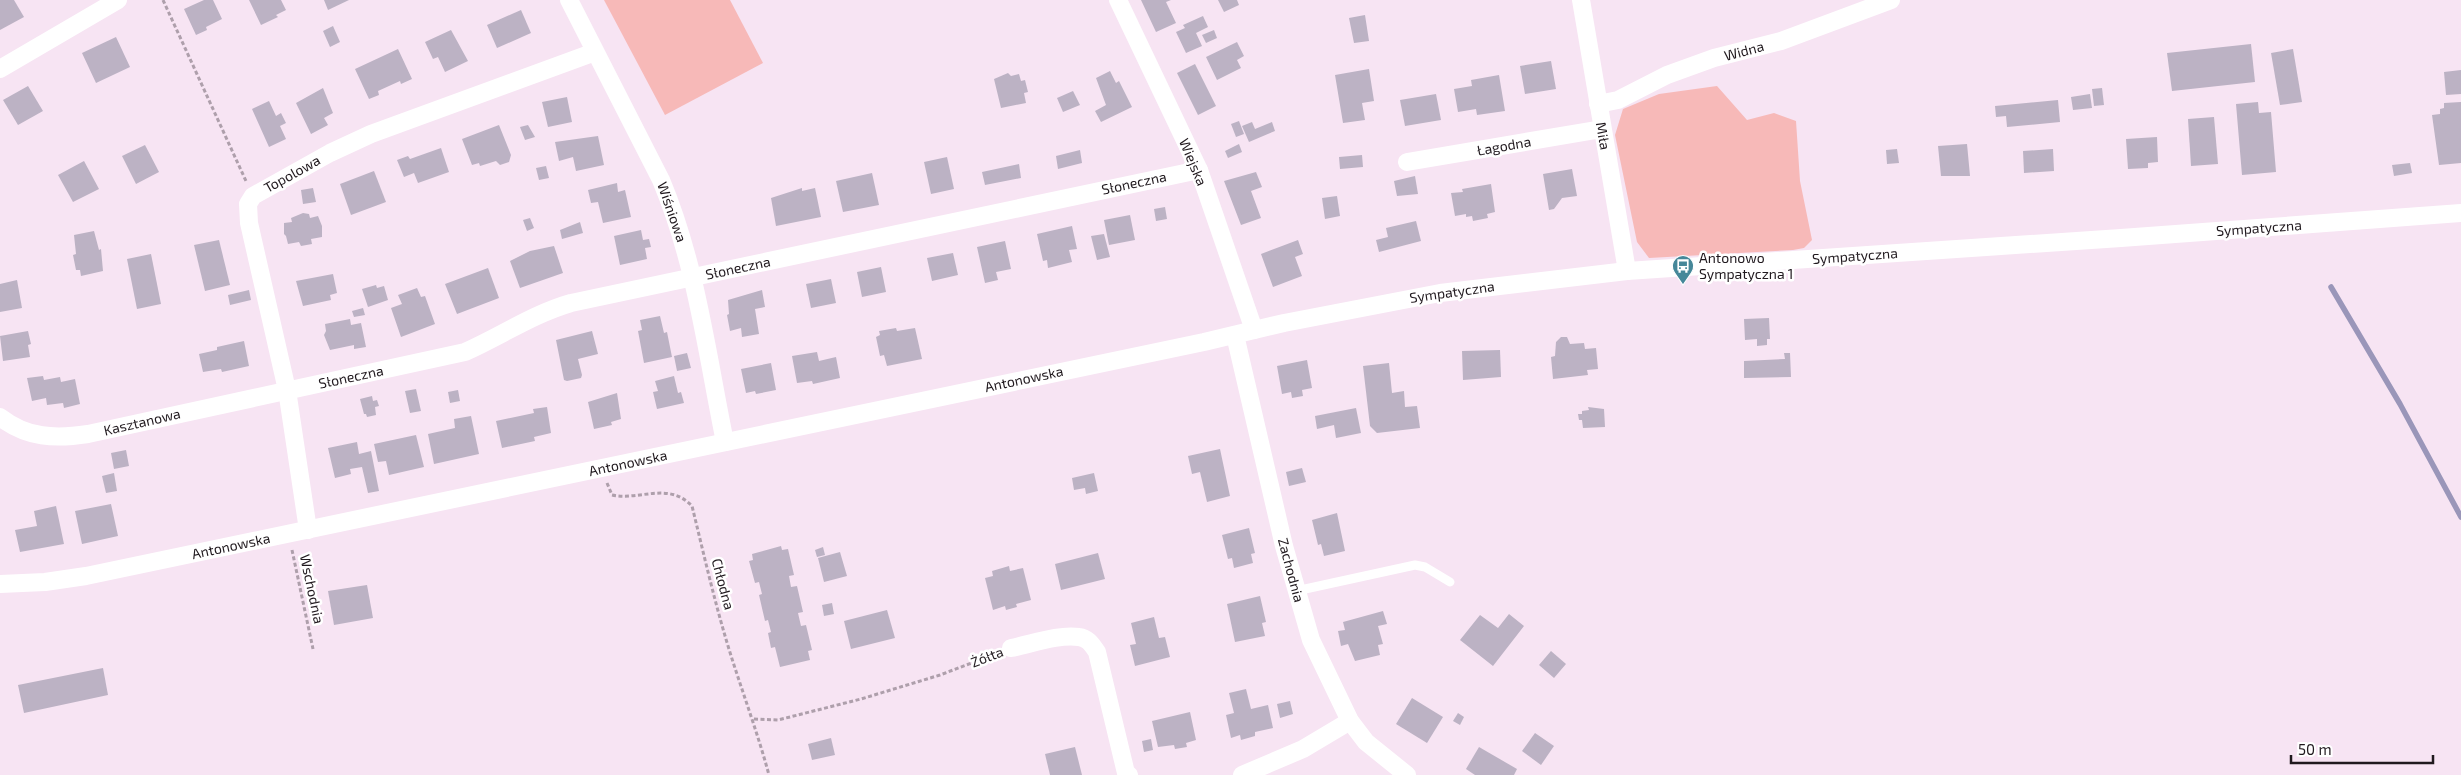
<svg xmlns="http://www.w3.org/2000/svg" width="2461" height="775" viewBox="0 0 2461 775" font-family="'Exo 2',sans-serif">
<rect width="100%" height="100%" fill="#f7e4f3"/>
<g fill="#f7b9b8">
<polygon points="604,0 730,0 763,63 665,115"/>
<polygon points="1717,86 1747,120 1774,113 1796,121 1800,181 1812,240 1804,248 1793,250 1649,258 1637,242 1615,135 1623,109 1659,94"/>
</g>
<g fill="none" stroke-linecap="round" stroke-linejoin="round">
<polyline stroke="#9a96b9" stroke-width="5.5" points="2331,287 2400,404 2461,517"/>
</g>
<g fill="#bcb2c4">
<polygon points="0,0 14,0 24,17 0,30"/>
<polygon points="204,0 213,0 222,19 206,27 207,30 196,35 184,9"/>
<polygon points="249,0 281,0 286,10 276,15 278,17 261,25"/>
<polygon points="324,0 349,0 328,10"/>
<polygon points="1141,0 1171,0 1166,2 1176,23 1156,32"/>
<polygon points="1218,0 1237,0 1239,5 1224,12"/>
<polygon points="521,10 531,33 497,48 487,25"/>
<polygon points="1365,15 1369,41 1354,43 1349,18"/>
<polygon points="1203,16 1208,27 1196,33 1202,46 1186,53 1176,32 1185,28 1183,25"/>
<polygon points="333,26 340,42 330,47 323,31"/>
<polygon points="451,30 468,61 445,72 438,57 433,59 425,42"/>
<polygon points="1214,30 1217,38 1206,43 1202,35"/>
<polygon points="116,37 130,67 96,83 82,53"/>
<polygon points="1237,42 1244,56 1237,60 1241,68 1217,80 1206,57"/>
<polygon points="2251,44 2255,82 2172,91 2167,53"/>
<polygon points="398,49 412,79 401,84 400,81 378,91 379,95 369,99 355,69"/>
<polygon points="2293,49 2302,102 2280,105 2271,53"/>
<polygon points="1551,61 1556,89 1525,94 1520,66"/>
<polygon points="1195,64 1216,106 1198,115 1177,73"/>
<polygon points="1369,69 1374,101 1362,103 1365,120 1343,123 1335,75"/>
<polygon points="2461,70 2461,94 2446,95 2444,72"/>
<polygon points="1110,71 1116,83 1119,81 1132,107 1101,122 1095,111 1106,105 1096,78"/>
<polygon points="1008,73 1011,76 1019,74 1021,81 1025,80 1028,92 1024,93 1026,103 1001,108 994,79"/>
<polygon points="1499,75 1505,111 1477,115 1476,109 1458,112 1454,89 1472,86 1471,80"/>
<polygon points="28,86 43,111 18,125 3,100"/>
<polygon points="323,88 333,113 324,118 328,125 311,134 296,103"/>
<polygon points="2102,88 2104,105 2094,106 2092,89"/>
<polygon points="1073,91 1080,105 1063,112 1057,98"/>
<polygon points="1436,94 1441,120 1405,126 1400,100"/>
<polygon points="2090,94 2092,108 2073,110 2071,97"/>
<polygon points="567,97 572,122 548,127 542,102"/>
<polygon points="2058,100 2060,122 2007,127 2006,116 1996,117 1995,106"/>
<polygon points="269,101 276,116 281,113 286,123 280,126 286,139 269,147 252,109"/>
<polygon points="2258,102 2259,113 2271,112 2276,172 2242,175 2236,104"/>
<polygon points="2461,102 2461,163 2439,165 2432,115 2440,114 2440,109 2444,108 2444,103"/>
<polygon points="2214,117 2218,164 2191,166 2188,119"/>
<polygon points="1239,121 1244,134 1236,137 1231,124"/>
<polygon points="1252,122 1255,129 1272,122 1275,131 1249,142 1242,126"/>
<polygon points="499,125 511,155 509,162 500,165 496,161 480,166 479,163 472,165 462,139"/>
<polygon points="528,125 535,137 525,140 520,127"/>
<polygon points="598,136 604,165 576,171 573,157 559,161 555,142"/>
<polygon points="2157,137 2158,162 2148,163 2148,168 2128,169 2126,139"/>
<polygon points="1239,144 1242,152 1228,158 1225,151"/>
<polygon points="1967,144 1970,176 1941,176 1938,146"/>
<polygon points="145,145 159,172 136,184 122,156"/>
<polygon points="441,148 449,172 418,183 414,173 404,177 397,160 408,156 410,159"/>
<polygon points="1897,149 1899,163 1887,164 1886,150"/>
<polygon points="2053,149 2054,171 2024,173 2023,151"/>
<polygon points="1080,150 1082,163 1058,169 1056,156"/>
<polygon points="1362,155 1363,167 1340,169 1339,157"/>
<polygon points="947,157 954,189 931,194 924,162"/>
<polygon points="84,161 99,189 73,202 58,175"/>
<polygon points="2410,163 2412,173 2394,176 2392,165"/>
<polygon points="1019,164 1021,178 985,185 982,172"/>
<polygon points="546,166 549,178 539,180 536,168"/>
<polygon points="1572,169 1577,196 1562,198 1554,209 1549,210 1543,174"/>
<polygon points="374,171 386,202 351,215 340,184"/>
<polygon points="1256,172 1262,187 1251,191 1261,218 1241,225 1224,181"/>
<polygon points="872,173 879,205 843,212 836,181"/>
<polygon points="1415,176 1418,194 1397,196 1394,181"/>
<polygon points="617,183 618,192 625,190 631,217 603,223 598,202 591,203 588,190"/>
<polygon points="1491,184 1495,212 1487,214 1488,218 1473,221 1472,216 1466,217 1466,214 1455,216 1451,193 1463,192 1462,189"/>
<polygon points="313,188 316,202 303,204 301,190"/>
<polygon points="802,188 802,191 815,188 821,217 776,226 771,198"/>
<polygon points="1337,196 1340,216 1325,219 1322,198"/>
<polygon points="1165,207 1167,219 1156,221 1154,209"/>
<polygon points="303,213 309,214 310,218 318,216 322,226 322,237 311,239 312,244 301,246 299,242 288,244 286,236 284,234 284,223 292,222 291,218"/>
<polygon points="1130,215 1135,240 1109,245 1104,220"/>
<polygon points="530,218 534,228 527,231 523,220"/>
<polygon points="1416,221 1421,241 1379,252 1376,240 1388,237 1386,228"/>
<polygon points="580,222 583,233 562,239 560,230"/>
<polygon points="1072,226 1077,249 1069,250 1072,262 1048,268 1047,260 1043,261 1037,234"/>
<polygon points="641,230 643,240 649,239 651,247 645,248 647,259 620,265 614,236"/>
<polygon points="94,231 99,250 101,249 103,271 81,276 80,270 76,270 73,255 76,254 74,235"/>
<polygon points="1104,234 1110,257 1097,260 1091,236"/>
<polygon points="219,240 230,285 205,291 194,245"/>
<polygon points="1298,240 1303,254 1295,257 1302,276 1273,287 1261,254"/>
<polygon points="1005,241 1011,269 996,272 998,280 985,283 977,247"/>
<polygon points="554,246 563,273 520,288 510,261 530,251"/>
<polygon points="953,253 958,275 932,281 927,258"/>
<polygon points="151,254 161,304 137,309 127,259"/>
<polygon points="881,267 886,292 862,297 857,272"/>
<polygon points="488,268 499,298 457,314 445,284"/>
<polygon points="333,274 337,293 330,295 331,300 303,306 296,281"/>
<polygon points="831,279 836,303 811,308 806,284"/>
<polygon points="17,280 22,308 0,312 0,284"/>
<polygon points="376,285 377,288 384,286 388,300 368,307 362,289"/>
<polygon points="417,288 421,297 425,296 435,324 401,337 391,308 402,304 398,295"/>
<polygon points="249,290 251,300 230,305 228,295"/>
<polygon points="762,290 765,307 755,309 759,334 742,337 741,328 730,331 727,315 729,314 728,300"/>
<polygon points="363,308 365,315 354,317 352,311"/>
<polygon points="660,316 664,333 667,332 672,357 644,363 638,331 642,330 640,320"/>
<polygon points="1769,318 1770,339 1767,339 1767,345 1757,346 1757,339 1745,340 1744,319"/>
<polygon points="350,319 351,325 361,323 366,347 354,349 354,345 330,350 324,335 326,331 325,324"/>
<polygon points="896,328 897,331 915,328 922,359 887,366 884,355 880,356 876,337 880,335 879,331"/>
<polygon points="28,331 31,344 28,345 30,357 3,361 0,336"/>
<polygon points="592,331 598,354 578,359 582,375 581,378 567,381 564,380 556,340"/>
<polygon points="1561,337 1567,337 1570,344 1584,343 1585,349 1596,348 1598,369 1587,370 1588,375 1553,379 1551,357 1555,356 1556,342"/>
<polygon points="244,341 249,366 222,372 221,369 203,372 199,354 217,350 217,347"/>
<polygon points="1500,350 1501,377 1463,380 1462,351"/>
<polygon points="817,352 819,361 836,357 840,378 813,384 812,381 797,383 792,356"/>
<polygon points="687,353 691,368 677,371 674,356"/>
<polygon points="1784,353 1790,353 1791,377 1744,378 1744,361 1785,359"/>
<polygon points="1307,360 1312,388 1302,390 1303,396 1292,398 1291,392 1282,394 1277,366"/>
<polygon points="771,363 776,390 756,394 755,391 746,393 741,369"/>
<polygon points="1389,363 1392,393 1404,391 1405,407 1417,406 1420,428 1377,433 1370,426 1363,366"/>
<polygon points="43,376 44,380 60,377 61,382 75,379 80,404 64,408 63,403 47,405 46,398 32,401 27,378"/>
<polygon points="674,376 678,393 681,392 684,403 657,409 653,392 658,391 655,381"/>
<polygon points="416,389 421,411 410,413 405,391"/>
<polygon points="458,390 460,401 450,403 448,392"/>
<polygon points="617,393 621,419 611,422 612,425 594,429 588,402"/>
<polygon points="372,396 373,401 377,400 379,406 375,407 376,415 367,417 366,414 364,414 360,399"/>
<polygon points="547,407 551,433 534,437 535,441 502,448 496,421 534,413 533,409"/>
<polygon points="1588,407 1604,409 1605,427 1583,428 1582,420 1579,420 1578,414 1582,414 1582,411 1589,410"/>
<polygon points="1356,408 1361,433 1336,438 1334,425 1317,429 1315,416"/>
<polygon points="471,416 479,454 434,464 428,434 455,428 454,419"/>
<polygon points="416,435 424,467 389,475 386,461 378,462 374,444"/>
<polygon points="357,442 359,454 371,451 379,491 368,493 362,467 350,469 351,474 335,478 328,448"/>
<polygon points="1220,449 1230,496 1207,502 1200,472 1192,474 1188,456"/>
<polygon points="126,450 129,466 114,469 111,453"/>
<polygon points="1302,468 1306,482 1289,486 1286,472"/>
<polygon points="114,473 117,491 106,493 102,476"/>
<polygon points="1094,473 1098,491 1086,494 1085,488 1074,490 1072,478"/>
<polygon points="111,504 118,536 82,544 75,511"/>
<polygon points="56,506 64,544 20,552 15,530 37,526 34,511"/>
<polygon points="1337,513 1345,551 1324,556 1321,544 1318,545 1312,520"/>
<polygon points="1249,528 1255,553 1251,554 1253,563 1234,568 1232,558 1228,559 1222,535"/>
<polygon points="781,546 782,550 788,549 794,575 789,576 791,587 797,586 803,612 798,613 801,626 806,625 812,650 808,651 810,660 780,667 775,647 771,648 768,633 771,632 768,620 765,621 759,595 762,594 759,582 755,583 749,561 753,560 752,554"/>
<polygon points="823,547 825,555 817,557 815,550"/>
<polygon points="840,552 847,576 824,582 818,558"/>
<polygon points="1098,553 1105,579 1061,590 1055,564"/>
<polygon points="1009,566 1010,571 1023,568 1031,600 1016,604 1017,607 1006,610 1005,606 993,610 985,578 993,576 992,571"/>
<polygon points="367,585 373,618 334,625 328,591"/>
<polygon points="1260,596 1266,622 1262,623 1265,636 1235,642 1227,604"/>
<polygon points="832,603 834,614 824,616 822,605"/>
<polygon points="887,610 895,638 851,649 844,621"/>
<polygon points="1383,611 1387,624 1378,626 1383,644 1378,645 1380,655 1355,661 1348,644 1341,646 1338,631 1345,630 1343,622"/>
<polygon points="1509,614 1524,626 1493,666 1460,640 1480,615 1498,628"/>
<polygon points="1154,617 1159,638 1165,637 1170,657 1135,666 1130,645 1136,644 1131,623"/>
<polygon points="1551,651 1566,664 1554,678 1539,665"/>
<polygon points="103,668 108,695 24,713 18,685"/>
<polygon points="1246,689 1251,709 1268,705 1273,728 1255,732 1255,736 1241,740 1240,735 1231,738 1226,715 1234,713 1229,693"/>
<polygon points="1412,698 1443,717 1427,743 1396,724"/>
<polygon points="1290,701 1293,714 1280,718 1277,704"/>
<polygon points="1190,712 1196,740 1186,743 1187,747 1175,749 1174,745 1158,747 1152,721"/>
<polygon points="1458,713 1464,717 1460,725 1453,721"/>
<polygon points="1535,733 1554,746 1541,765 1522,751"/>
<polygon points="831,738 835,755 812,760 808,744"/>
<polygon points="1151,739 1153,750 1144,752 1142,741"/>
<polygon points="1075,747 1082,775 1050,775 1045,754"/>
<polygon points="1479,747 1517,769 1514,775 1475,775 1466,769"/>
</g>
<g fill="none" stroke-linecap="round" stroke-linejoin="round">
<g stroke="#ae9fab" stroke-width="3" stroke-dasharray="4 2.5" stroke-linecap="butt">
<polyline points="163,0 246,181"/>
<path d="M 607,483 L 612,495 C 640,501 668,481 692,506 C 705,559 717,613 734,665 C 746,702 759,738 769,775"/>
<polyline points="292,550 313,649"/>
<polyline points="754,719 778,720 861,699 940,675 995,654"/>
</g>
<polyline stroke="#fff" stroke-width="9" points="1296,591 1415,565 1425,567 1450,582"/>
<g stroke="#fff" stroke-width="18">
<path d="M 569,0 L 661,180 C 696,263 707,354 725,442"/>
<polyline points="1118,0 1199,170 1254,330"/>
<polyline points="1581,0 1627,271"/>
<polyline points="0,69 118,0"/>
<polyline points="1598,104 1618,100 1667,75 1714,58 1781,41 1891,0"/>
<polyline points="1407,162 1602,129"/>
<polyline points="1235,335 1284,546 1311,640 1350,721 1366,742 1407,775"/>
<path d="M 0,417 C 27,438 55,439 88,434 L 465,352 C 501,336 533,314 571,303 L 1199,170"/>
<polyline points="308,530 287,390 249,223 248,204 253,196 330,153 371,134 595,52"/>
<polyline points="0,584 45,582 86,576 1204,342 1284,323 1440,293 1627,271 2121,238 2461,213"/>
<path d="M 1011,648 C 1032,644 1058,634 1079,637 C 1088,638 1092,645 1097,652 L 1126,773 L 1129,775"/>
<polyline points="1242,775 1303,749 1350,721"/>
</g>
</g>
<defs>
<g id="bus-pin" transform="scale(1.125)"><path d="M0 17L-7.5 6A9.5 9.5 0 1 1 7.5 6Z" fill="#458799" stroke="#fff"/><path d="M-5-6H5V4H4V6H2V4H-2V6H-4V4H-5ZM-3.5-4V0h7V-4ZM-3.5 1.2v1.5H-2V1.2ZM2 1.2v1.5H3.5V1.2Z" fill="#fff"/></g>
</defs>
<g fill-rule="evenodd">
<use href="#bus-pin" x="1683" y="266"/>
</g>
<g text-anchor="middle" stroke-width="5" stroke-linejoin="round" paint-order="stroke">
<g font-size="14" fill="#20191e" stroke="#fff">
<text transform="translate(1744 51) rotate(-15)" y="5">Widna</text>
<text transform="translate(1603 136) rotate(80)" y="5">Miła</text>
<text transform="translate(1504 146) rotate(-10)" y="5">Łagodna</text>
<text transform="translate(1193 162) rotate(67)" y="5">Wiejska</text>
<text transform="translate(292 174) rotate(-29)" y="5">Topolowa</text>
<text transform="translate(1134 183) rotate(-12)" y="5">Słoneczna</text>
<text transform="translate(672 212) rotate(71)" y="5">Wiśniowa</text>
<text transform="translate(2259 228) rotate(-4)" y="5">Sympatyczna</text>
<text transform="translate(1855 256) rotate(-4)" y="5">Sympatyczna</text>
<text transform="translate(738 268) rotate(-12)" y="5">Słoneczna</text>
<text transform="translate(1452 292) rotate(-8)" y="5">Sympatyczna</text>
<text transform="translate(351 377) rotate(-12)" y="5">Słoneczna</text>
<text transform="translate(1024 379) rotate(-12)" y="5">Antonowska</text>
<text transform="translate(142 422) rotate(-13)" y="5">Kasztanowa</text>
<text transform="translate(628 463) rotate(-12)" y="5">Antonowska</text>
<text transform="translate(231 546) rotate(-12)" y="5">Antonowska</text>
<text transform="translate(1291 570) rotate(75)" y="5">Zachodnia</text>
<text transform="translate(723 584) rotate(75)" y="5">Chłodna</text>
<text transform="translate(312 589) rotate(78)" y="5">Wschodnia</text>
<text transform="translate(987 657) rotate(-21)" y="5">Żółta</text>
</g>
<g font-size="14" fill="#20191e" stroke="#fff" text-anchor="start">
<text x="1699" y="263">Antonowo<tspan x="1699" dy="16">Sympatyczna 1</tspan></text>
</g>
</g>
<path d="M2291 755v8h142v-8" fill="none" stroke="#20191e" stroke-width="2.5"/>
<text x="2298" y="755" font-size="15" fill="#20191e" stroke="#ffffff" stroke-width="4" paint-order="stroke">50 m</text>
</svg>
